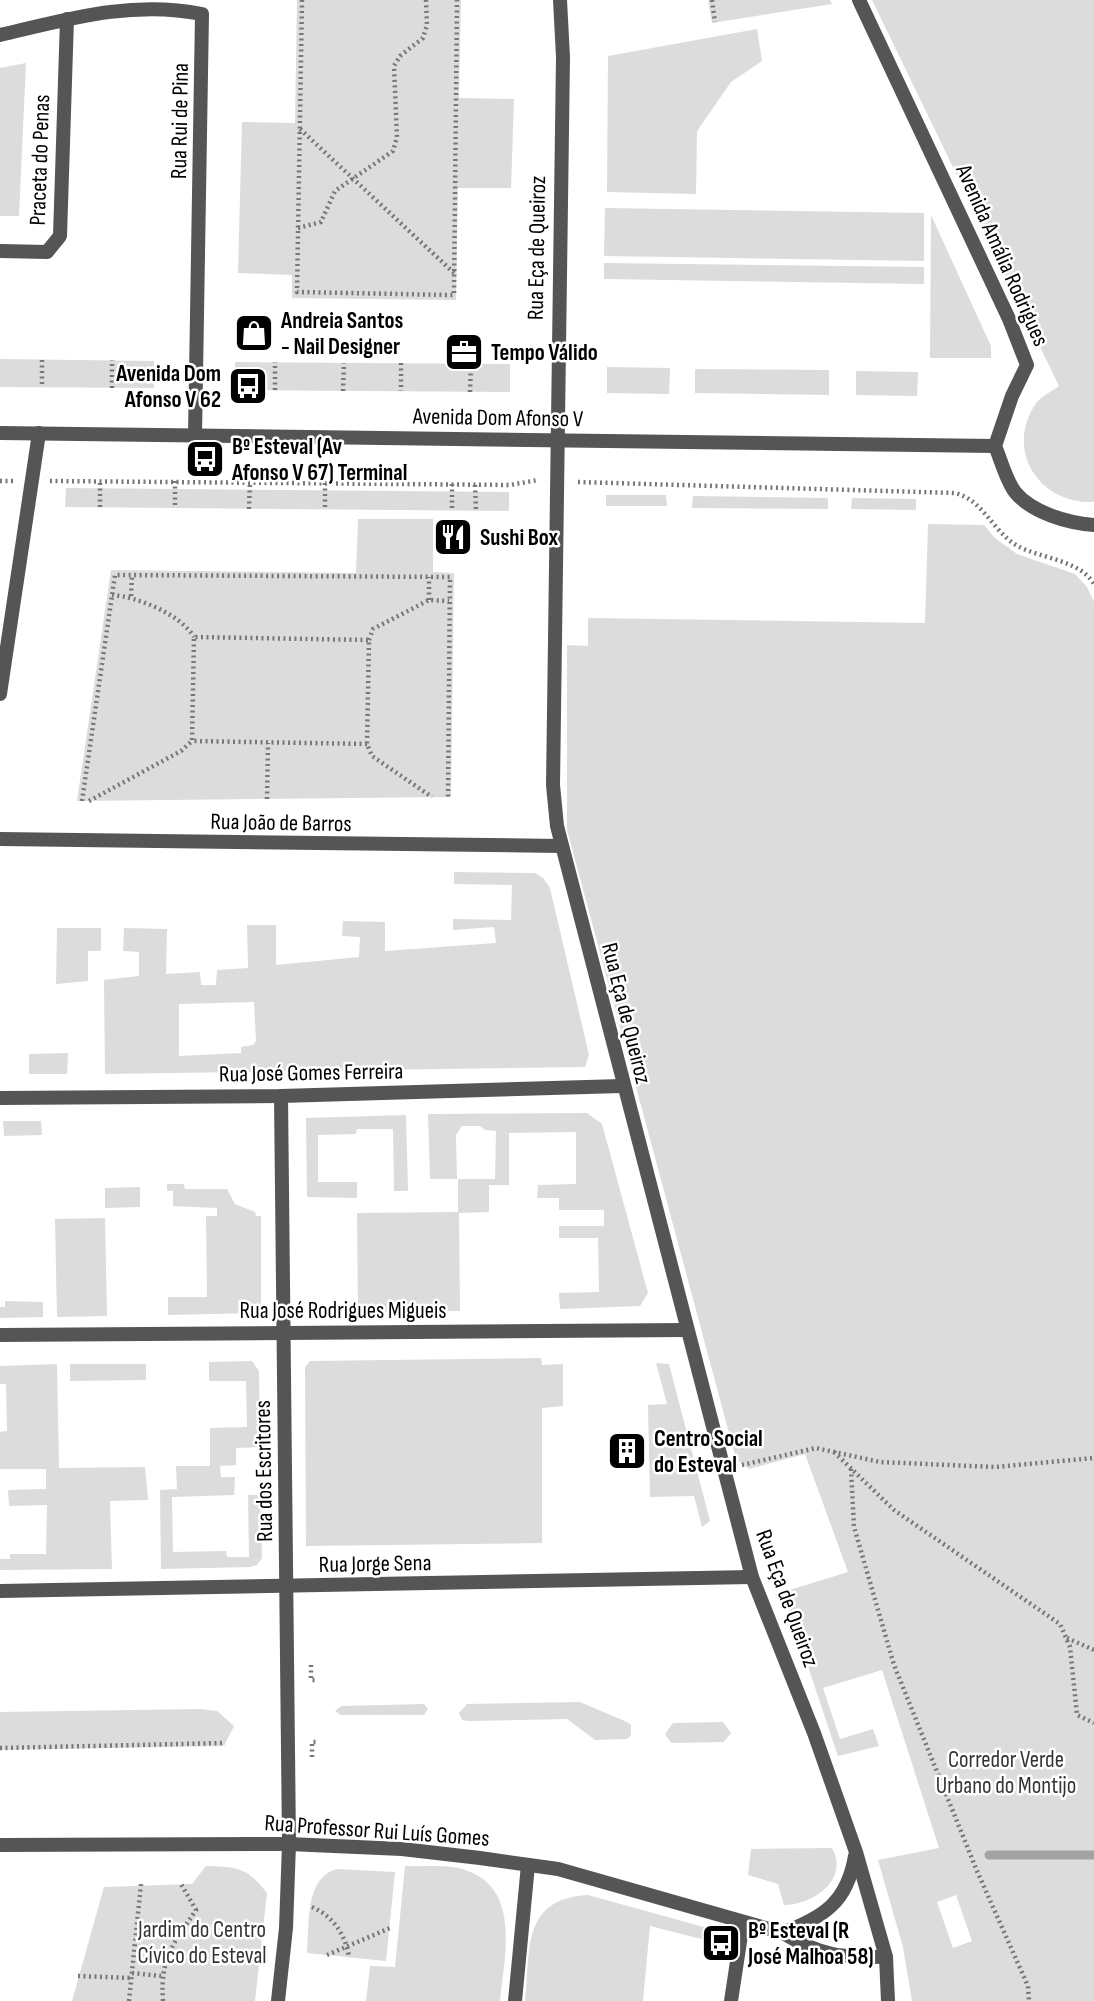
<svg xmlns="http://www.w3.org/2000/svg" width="1094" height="2001" viewBox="0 0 1094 2001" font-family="'Sofia Sans Condensed',sans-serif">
<rect width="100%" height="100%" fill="#fff"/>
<g fill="#dcdcdc" fill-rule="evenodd">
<polygon points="297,0 461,0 459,98 514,99 511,188 458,188 456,300 292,298 292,275 238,273 242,122 295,123"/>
<polygon points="708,0 830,0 832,4 712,23"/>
<path d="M 872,0 L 1094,0 L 1094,502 C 1039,505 1003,449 1037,402 C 1042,396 1052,391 1059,386 Z"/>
<polygon points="757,29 762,61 731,82 697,131 696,194 607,192 608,56"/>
<polygon points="26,63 19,216 0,216 0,68"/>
<polygon points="605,208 924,213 924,261 604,256"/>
<polygon points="931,215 991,346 991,358 930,358"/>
<polygon points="604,263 924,267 924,284 604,279"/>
<polygon points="0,359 154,361 154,388 0,387"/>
<polygon points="235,362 510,364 510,392 235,390"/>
<polygon points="607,367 670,368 669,394 607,393"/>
<polygon points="695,369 829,370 829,395 695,393"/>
<polygon points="856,371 918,372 917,396 856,395"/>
<polygon points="66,488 509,492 509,511 65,507"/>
<polygon points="606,495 666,495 667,506 606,506"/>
<polygon points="693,496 828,498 828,509 692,508"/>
<polygon points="852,498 916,499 916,510 851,509"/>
<polygon points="358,519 433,519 433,572 454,573 451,797 77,801 111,570 356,573"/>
<path d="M 928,524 L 984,525 L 995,538 L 1017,554 L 1075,574 L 1087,587 L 1094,602 L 1094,2001 L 912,2001 L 903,1947 L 878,1860 L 939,1848 L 882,1670 L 823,1688 L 840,1739 L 873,1729 L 879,1746 L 838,1756 L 783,1592 L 848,1572 L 805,1454 L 749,1469 L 736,1459 L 567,830 L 567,645 L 588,646 L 588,618 L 925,623 ZM 956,1895 L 972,1941 L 953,1948 L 937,1902 Z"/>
<path d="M 454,872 L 535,873 L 543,878 L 550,888 L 589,1055 L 585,1067 L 105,1074 L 104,980 L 139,976 L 139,952 L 123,951 L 124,928 L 167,929 L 166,974 L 200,972 L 201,985 L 216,985 L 217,970 L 248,968 L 247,925 L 276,925 L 276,965 L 359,957 L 360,937 L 342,936 L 343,921 L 385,922 L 385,951 L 496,943 L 494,927 L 453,930 L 453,919 L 511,920 L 512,885 L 454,884 ZM 254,1002 L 256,1041 L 253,1045 L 241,1047 L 241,1053 L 179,1056 L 179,1004 Z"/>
<polygon points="57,928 101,928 101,951 88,951 88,981 56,984"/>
<polygon points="68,1053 67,1074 29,1074 29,1054"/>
<polygon points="587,1113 602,1124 648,1293 640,1306 560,1309 559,1293 599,1292 598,1238 559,1238 559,1226 604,1226 604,1210 559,1210 559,1198 537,1198 538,1185 576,1184 576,1132 509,1133 509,1185 489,1185 489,1212 459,1213 460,1311 358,1312 357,1213 458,1212 458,1179 495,1179 496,1131 485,1130 480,1126 462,1126 456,1135 457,1179 430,1179 428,1114"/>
<polygon points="406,1115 408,1191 394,1191 393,1129 357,1129 356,1134 318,1135 318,1182 357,1182 357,1198 307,1197 306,1118"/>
<polygon points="3,1121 41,1121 42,1135 4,1136"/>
<polygon points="167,1184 184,1184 185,1189 227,1189 235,1204 255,1212 256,1216 261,1216 261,1310 258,1313 168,1315 168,1297 207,1297 206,1216 217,1216 217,1208 173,1206 173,1191 167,1191"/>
<polygon points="140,1187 140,1207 105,1208 105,1188"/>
<polygon points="105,1218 107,1316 57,1317 55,1219"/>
<polygon points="5,1301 43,1302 43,1317 0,1318 0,1307 5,1307"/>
<polygon points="541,1358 542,1365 563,1364 563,1406 542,1408 542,1543 306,1546 305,1367 310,1361"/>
<polygon points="252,1361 259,1371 260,1447 236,1448 236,1465 220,1466 221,1477 235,1477 234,1495 172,1497 173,1552 226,1551 227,1557 249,1557 248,1495 260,1495 262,1558 257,1565 251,1567 161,1569 160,1490 177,1489 176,1466 210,1466 210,1428 247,1427 246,1381 209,1381 209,1362"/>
<polygon points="656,1363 669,1364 710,1521 702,1527 694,1496 650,1497 648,1405 667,1404"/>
<polygon points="57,1364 59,1468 145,1467 148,1500 110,1501 112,1569 0,1570 0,1559 10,1559 10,1554 46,1554 47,1505 9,1506 8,1490 46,1489 46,1469 0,1469 0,1432 7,1431 6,1384 0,1384 0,1366"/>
<polygon points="70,1364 146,1364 146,1380 70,1381"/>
<polygon points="580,1702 627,1722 631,1725 631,1735 627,1739 595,1740 567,1719 468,1721 462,1720 459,1713 467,1704"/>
<polygon points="424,1704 428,1709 424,1715 341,1715 335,1711 341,1706"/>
<polygon points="201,1709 217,1711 234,1726 224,1746 0,1750 0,1712"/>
<polygon points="723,1722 731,1733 724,1742 671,1743 665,1734 673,1723"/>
<path d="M 832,1848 C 850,1880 812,1905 784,1905 L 778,1884 L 748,1875 L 751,1849 Z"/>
<path d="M 206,1866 C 237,1867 247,1867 267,1893 L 255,2001 L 72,2001 L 104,1887 L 192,1884 Z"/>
<path d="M 405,1866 C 423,1867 448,1864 465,1870 C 522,1888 504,1958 500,2001 L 366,2001 L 370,1966 L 395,1967 Z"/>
<path d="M 337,1869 L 395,1872 L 386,1961 L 307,1953 C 310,1925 304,1878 337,1869 Z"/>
<path d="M 588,1895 L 729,1934 L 726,1952 L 720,1955 L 721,1944 L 650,1926 L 643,2001 L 525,2001 C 531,1949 521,1899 588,1895 Z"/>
</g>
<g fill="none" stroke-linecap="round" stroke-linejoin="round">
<polyline stroke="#a3a3a3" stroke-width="9" points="989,1855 1094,1855"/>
<g stroke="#777" stroke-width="4.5" stroke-dasharray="2 3.5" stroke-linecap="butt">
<polyline points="302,0 297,292 449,295 454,295 457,0"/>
<polyline points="712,0 715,22"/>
<polyline points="300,129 454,273"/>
<polyline points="298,228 321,222 335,191 393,151 397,137 394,66 400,56 423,38 427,25 426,0"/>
<polyline points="42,360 42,387"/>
<polyline points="401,363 401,391"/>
<polyline points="112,388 112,360"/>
<polyline points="275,390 275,362"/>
<polyline points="343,391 344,363"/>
<polyline points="470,392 471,364"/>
<polyline points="0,481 13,481"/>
<polyline points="50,481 510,485 538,480"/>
<polyline points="175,481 175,508"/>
<path d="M 578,482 L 955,493 C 983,500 992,530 1016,545 C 1040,559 1079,559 1094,584"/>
<polyline points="325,483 325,509"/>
<polyline points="452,484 452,511"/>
<polyline points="475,485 476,511"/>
<polyline points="100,507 100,481"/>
<polyline points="249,509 250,482"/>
<path d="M 112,595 C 138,597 180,614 194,637"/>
<polyline points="131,596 132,575"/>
<polyline points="429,600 429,577"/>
<polyline points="369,640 373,629 429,600 449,601"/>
<polyline points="367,744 192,741 194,637 369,640 367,744 372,756 432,797"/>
<polyline points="267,799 268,743"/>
<polyline points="82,801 115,575 121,575 450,577 448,797"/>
<polyline points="89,801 181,751 192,741"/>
<polyline points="834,1452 894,1510 1060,1624 1070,1647 1077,1715 1094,1723"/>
<polyline points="742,1465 816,1448 880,1462 995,1467 1094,1458"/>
<polyline points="851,1469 854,1527 894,1665 977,1871 1028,1986 1029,2001"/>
<polyline points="1067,1638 1094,1650"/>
<polyline points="311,1665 311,1680 315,1680"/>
<polyline points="0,1748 225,1743"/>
<polyline points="312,1757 312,1742 316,1742"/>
<path d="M 312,1907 C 333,1916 346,1935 349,1958"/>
<polyline points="327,1955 390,1928"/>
<polyline points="132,1973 161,1976"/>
<polyline points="78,1976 131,1978"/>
<polyline points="129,2001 141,1884"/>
<path d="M 163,2001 C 160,1958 173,1944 196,1910 L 181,1884"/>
</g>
<g stroke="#555" stroke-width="14">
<polyline points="560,0 563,57 553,785 557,826 752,1577 814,1733 856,1852 886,1957 888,2001"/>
<path d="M 859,0 L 1009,319 L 1027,365 L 1012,396 L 995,446 C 1001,460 1006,480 1015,492 C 1032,513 1068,523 1094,525"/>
<path d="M 0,35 C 68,19 132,0 202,14 L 195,435"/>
<polyline points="0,251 47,252 60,236 67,19"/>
<polyline points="0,433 995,446"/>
<polyline points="0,694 39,433"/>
<polyline points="0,839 561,846"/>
<polyline points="0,1098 281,1096 622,1086"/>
<polyline points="0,1335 686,1330"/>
<polyline points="0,1591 752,1577"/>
<path d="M 0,1845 L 289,1844 L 402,1849 L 480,1858 L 558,1869 L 783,1933 C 822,1957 842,1957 886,1957"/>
<path d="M 783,1933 C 824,1916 847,1903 855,1856"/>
<polyline points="278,2001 286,1928 289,1844 281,1096"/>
<polyline points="515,2001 528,1865"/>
<polyline points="731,2001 743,1922"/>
</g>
</g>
<defs>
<g id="shop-square" transform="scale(2.0125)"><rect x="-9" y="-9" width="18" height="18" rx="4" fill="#000" stroke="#fff"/><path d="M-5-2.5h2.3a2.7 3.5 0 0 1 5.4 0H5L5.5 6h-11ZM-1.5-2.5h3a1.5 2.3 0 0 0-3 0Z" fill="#fff"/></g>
<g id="office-square" transform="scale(2.0125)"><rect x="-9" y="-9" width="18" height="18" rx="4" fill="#000" stroke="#fff"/><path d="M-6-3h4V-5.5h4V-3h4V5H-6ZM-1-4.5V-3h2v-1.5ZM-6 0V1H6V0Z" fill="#fff"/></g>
<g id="bus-square" transform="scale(2.0125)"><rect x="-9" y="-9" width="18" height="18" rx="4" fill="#000" stroke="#fff"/><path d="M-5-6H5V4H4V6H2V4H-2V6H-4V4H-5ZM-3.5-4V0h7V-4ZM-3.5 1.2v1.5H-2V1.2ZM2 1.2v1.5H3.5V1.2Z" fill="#fff"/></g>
<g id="restaurant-square" transform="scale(2.0125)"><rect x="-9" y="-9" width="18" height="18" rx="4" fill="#000" stroke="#fff"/><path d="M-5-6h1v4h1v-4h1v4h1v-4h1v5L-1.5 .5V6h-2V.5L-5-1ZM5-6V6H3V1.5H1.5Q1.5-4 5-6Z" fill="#fff"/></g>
<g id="building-square" transform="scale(2.0125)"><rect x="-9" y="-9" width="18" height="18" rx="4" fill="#000" stroke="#fff"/><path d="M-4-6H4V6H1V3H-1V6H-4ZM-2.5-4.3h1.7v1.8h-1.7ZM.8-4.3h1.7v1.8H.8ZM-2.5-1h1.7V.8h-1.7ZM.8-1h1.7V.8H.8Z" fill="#fff"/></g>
</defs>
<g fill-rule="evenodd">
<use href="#shop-square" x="254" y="333"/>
<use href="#office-square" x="464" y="352"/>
<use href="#bus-square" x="248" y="386"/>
<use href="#bus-square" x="205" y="459"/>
<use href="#restaurant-square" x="453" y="537"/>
<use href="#building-square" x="627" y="1451"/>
<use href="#bus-square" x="721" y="1943"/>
</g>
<g text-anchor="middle" stroke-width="5" stroke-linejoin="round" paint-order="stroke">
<g font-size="23" fill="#000" stroke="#fff">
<text transform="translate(179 121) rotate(-89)" y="8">Rua Rui de Pina</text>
<text transform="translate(39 160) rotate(-88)" y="8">Praceta do Penas</text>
<text transform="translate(536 248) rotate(-89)" y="8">Rua Eça de Queiroz</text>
<text transform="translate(1003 255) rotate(66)" y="8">Avenida Amália Rodrigues</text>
<text transform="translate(498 417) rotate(1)" y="8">Avenida Dom Afonso V</text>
<text transform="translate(281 822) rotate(1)" y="8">Rua João de Barros</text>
<text transform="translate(627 1013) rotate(76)" y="8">Rua Eça de Queiroz</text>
<text transform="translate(311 1072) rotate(-1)" y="8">Rua José Gomes Ferreira</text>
<text x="343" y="1318">Rua José Rodrigues Migueis</text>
<text transform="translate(263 1471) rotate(-91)" y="8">Rua dos Escritores</text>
<text transform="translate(375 1563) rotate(-1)" y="8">Rua Jorge Sena</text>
<text transform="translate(788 1598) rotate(70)" y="8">Rua Eça de Queiroz</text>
<text transform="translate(377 1830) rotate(4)" y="8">Rua Professor Rui Luís Gomes</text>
</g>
<g font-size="23" font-weight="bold" fill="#000" stroke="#fff" text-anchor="start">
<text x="281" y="328">Andreia Santos<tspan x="281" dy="26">- Nail Designer</tspan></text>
<text x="491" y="360">Tempo Válido</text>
<text x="221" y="381" text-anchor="end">Avenida Dom<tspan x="221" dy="26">Afonso V 62</tspan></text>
<text x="232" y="454">Bº Esteval (Av<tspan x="232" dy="26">Afonso V 67) Terminal</tspan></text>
<text x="480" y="545">Sushi Box</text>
<text x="654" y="1446">Centro Social<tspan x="654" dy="26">do Esteval</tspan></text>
<text x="748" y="1938">Bº Esteval (R<tspan x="748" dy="26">José Malhoa 58)</tspan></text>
</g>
<g font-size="23" fill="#333" stroke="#fff">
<text x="1006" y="1767">Corredor Verde<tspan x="1006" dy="26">Urbano do Montijo</tspan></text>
<text x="202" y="1937">Jardim do Centro<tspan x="202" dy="26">Cívico do Esteval</tspan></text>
</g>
</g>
</svg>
